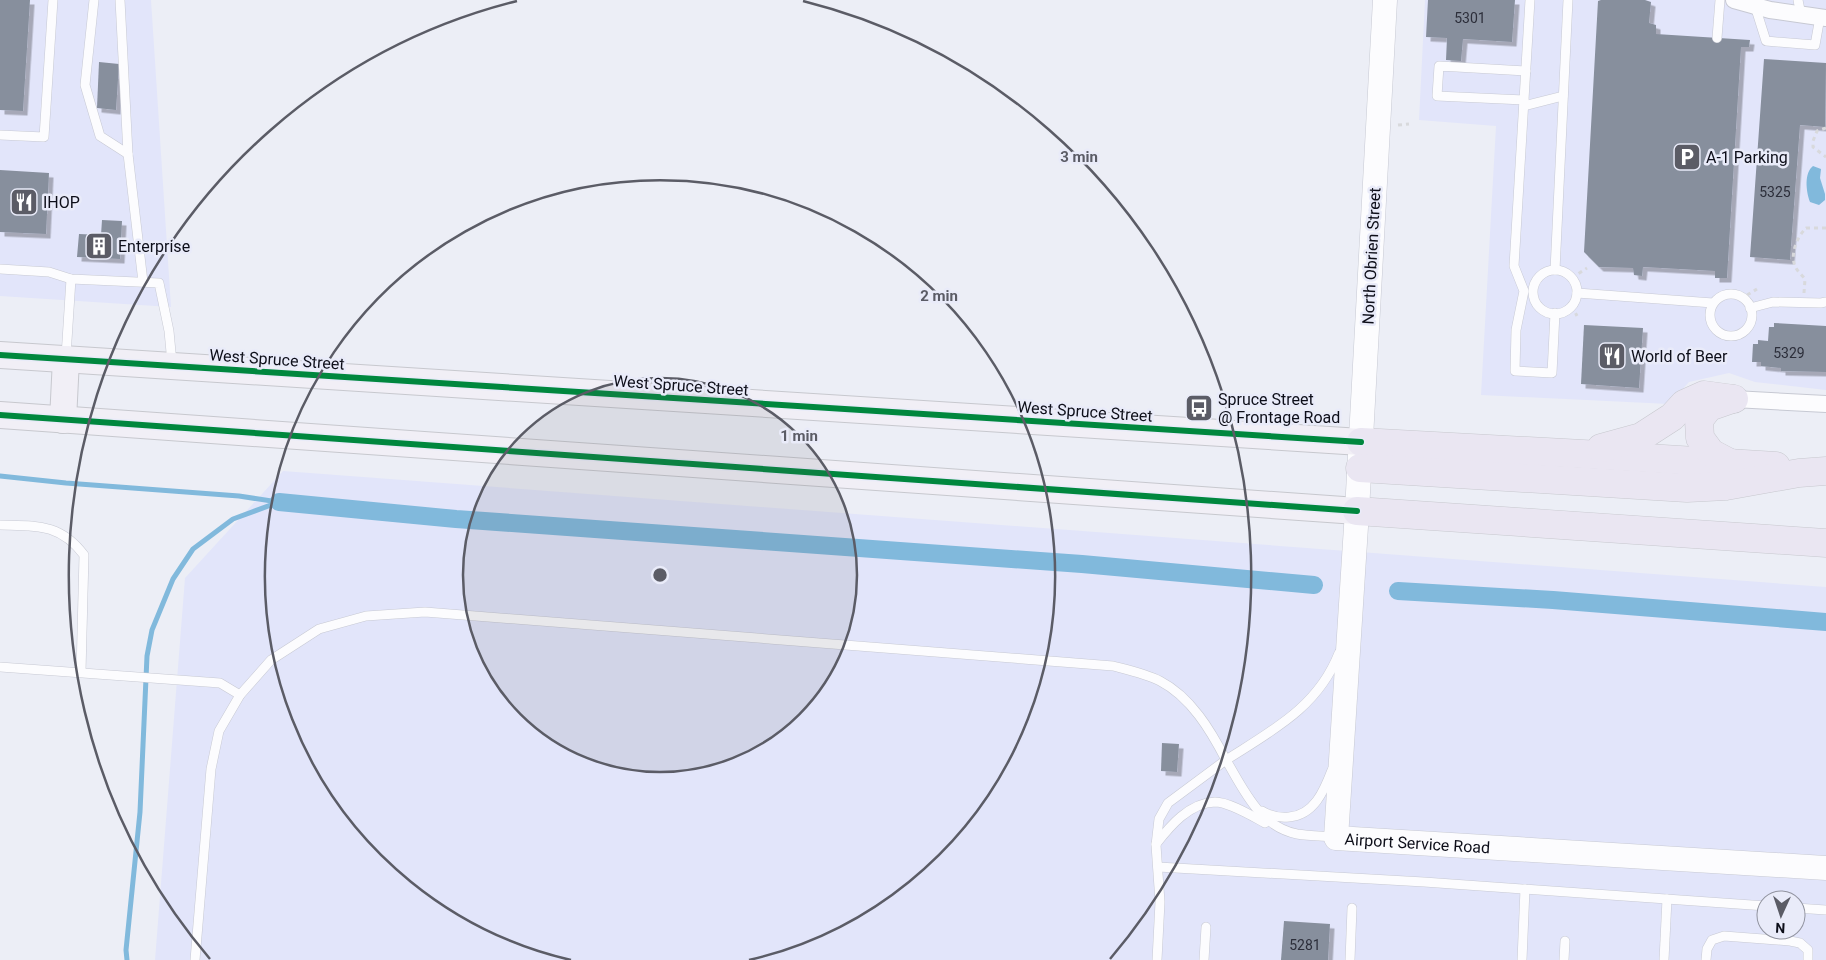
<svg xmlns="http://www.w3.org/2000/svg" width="1826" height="960" viewBox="0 0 1826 960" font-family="Roboto,sans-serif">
<defs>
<filter id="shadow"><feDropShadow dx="4.5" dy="4.5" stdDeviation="0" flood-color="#0004"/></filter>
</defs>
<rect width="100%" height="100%" fill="#eceef6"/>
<g fill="#e2e5fa" fill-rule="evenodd">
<polygon points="0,0 151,0 171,307 0,296"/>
<polygon points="1425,0 1826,0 1826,390 1755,382 1729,373 1689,382 1669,404 1481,395 1496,126 1419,120"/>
<path d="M 283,471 L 1826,587 L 1826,960 L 155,960 L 185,578 ZM 1766,900 L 1796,900 L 1796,930 L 1766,930 Z"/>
</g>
<path fill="#81b9dc" d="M 1813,166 L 1821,169 L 1820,178 L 1825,194 L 1825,200 L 1819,205 L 1810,202 C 1806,191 1804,173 1813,166 Z"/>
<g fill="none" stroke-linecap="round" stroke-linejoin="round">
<g stroke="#81b9dc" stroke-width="5">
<polyline points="0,476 66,483 239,496 278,502"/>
<polyline points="127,960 126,950 140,812 147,656 152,630 173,579 193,549 233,519 279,502"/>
</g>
<g stroke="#81b9dc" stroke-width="18">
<polyline points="279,502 456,519 1082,564 1314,585"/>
<polyline points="1398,591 1553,600 1826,622"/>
</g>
</g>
<g fill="#878f9d" filter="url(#shadow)">
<polygon points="0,0 30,0 23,111 0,110"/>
<polygon points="1428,0 1515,0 1512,42 1463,39 1461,61 1446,60 1447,38 1426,37"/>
<polygon points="1601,0 1645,0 1651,2 1649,23 1656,25 1656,34 1750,40 1749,47 1741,47 1727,278 1715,278 1715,271 1643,267 1642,276 1634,275 1633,268 1599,267 1584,252 1598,1"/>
<polygon points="1764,59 1826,63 1825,127 1800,125 1790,260 1750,257"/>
<polygon points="99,62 119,64 116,110 97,108"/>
<polygon points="0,170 49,173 46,234 0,232"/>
<polygon points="102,220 122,221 120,259 77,257 79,234 101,235"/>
<polygon points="1774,323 1826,326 1826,372 1781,371 1781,368 1761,366 1761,362 1752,362 1753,344 1758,344 1758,340 1768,341 1769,327 1774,327"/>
<polygon points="1584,325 1643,328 1639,388 1581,384"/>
<polygon points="1162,743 1179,744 1177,772 1161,771"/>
<polygon points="1284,921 1330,924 1328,960 1281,960"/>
</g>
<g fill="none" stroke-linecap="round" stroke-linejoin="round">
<g stroke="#c7c9d3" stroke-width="10">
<g id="lane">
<polyline points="94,0 85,85 100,136 128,154"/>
<polyline points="120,0 128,154 143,282"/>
<polyline points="1530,0 1514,266 1524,291 1516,330 1515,371 1552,373 1555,313"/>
<polyline points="1798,0 1801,15"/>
<polyline points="1755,6 1766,41 1815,45 1820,17"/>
<polyline points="1717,38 1720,0"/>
<polyline points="1524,100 1437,96 1439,66 1526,71"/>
<polyline points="1524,106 1563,96"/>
<polyline points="0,135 44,137 53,0"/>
<polyline points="0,269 49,272 71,279 159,283 169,331 172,363"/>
<polyline points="1555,270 1568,0"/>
<circle cx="1555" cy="292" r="22"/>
<polyline points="1577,293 1713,303"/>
<circle cx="1731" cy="315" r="21"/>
<polyline points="1750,308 1773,302 1821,303 1826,302"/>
<polyline points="66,356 71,279"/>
<path d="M 0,525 C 36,526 60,523 84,555 L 81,672"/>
<polyline points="0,667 220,683 240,695"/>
<path d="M 1262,811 C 1270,816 1278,818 1289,817 C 1314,815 1324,791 1332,770"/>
<path d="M 1156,844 C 1170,826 1189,803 1215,802 C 1229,802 1252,816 1265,823"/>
<polyline points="1158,867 1424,882 1766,906"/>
<polyline points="1796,908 1826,910"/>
<path d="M 195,960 L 211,769 L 219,731 L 240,695 L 271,660 L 319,629 L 366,616 L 425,612 L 1113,666 C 1128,670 1146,674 1160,681 C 1191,697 1211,731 1226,760 C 1273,730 1318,707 1339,653"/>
<path d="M 1157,960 L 1160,902 L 1156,845 L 1159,819 L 1168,803 L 1226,760 C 1244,790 1259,826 1297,834 C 1309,836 1323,836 1336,837"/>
<polyline points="1204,960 1206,927"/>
<polyline points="1350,960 1352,908"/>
<polyline points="1522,960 1525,889"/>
<polyline points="1564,960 1565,941"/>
<polyline points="1664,960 1667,899"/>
<polyline points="1706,960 1707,949 1712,940 1724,936 1790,941 1800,943 1808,950 1808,960"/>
</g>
</g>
<g stroke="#c7c9d3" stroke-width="18">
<g id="street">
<polyline points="1734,0 1770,10 1826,18"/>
<polyline points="1734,399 1826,404"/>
</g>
</g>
<g stroke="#c7c9d3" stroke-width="25">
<g id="secondary">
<path id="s1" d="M 1385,0 L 1357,511 L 1336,838 L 1826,868"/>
</g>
</g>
<g stroke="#c7c8ce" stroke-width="28">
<g id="primary">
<polyline points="0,355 1361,442"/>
<polyline points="0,415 1357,511"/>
<polyline points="63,420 66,359"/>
</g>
</g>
<g stroke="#c7c8ce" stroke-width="29">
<g id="highway">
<polyline points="1361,442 1583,454 1776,466"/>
<polyline points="1601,448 1641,437 1672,417 1684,404 1704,395 1734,399"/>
<polyline points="1730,463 1711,453 1700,438 1699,420 1709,407 1732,399"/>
<polyline points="1360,468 1687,488 1726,486 1799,473 1826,471"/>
<polyline points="1357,511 1826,543"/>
</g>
</g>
<g stroke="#d8d9dc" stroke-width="3" stroke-dasharray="4 4" stroke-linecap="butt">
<polyline points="1398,125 1409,124"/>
<polyline points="1826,128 1817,131 1813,141 1813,147 1826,157"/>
<polyline points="1572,278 1587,268"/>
<path d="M 1804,293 L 1805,279 C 1802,275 1797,271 1795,266 C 1790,254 1797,237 1806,228 L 1826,228"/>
<polyline points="1747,295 1757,289"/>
<polyline points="1572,306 1577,316"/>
</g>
<use href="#lane" stroke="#fcfcfe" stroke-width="9"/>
<use href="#street" stroke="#fcfcfe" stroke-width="16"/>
<use href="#secondary" stroke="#fcfcfe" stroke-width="24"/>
<use href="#primary" stroke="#f1eff6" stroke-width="26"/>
<use href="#highway" stroke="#eae6f2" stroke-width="28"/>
<g stroke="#e9ebf9" stroke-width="9">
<g id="cycleway">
<polyline points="0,355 1361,442"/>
<polyline points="0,415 1357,511"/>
</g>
</g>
<use href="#cycleway" stroke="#00873e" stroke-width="6"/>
</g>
<circle cx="660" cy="575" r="197" fill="#5b5c66" fill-opacity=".12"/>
<g fill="none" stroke="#5b5c66" stroke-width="2.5">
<circle cx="660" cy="575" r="197"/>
<path d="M571 960A395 395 0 1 1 749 960"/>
<path d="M210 959A592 592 0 0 1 517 1M803 1A592 592 0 0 1 1110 959"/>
</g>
<defs>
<g id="parking-square" transform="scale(1.4375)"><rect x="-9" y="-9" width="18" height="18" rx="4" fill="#5b5c66" stroke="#e9ebf9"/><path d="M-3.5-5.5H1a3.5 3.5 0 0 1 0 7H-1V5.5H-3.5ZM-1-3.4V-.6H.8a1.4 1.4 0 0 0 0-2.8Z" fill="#fff"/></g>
<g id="restaurant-square" transform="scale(1.4375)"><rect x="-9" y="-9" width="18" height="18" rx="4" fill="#5b5c66" stroke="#e9ebf9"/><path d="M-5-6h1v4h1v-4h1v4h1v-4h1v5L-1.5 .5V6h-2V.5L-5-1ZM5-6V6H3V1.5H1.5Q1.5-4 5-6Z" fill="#fff"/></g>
<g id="building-square" transform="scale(1.4375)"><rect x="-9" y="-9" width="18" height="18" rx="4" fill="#5b5c66" stroke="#e9ebf9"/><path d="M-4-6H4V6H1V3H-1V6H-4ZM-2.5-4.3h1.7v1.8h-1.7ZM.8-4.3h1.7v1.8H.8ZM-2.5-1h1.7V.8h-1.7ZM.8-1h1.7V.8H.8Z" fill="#fff"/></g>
<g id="bus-square" transform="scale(1.4375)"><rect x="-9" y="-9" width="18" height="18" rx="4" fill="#5b5c66" stroke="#e9ebf9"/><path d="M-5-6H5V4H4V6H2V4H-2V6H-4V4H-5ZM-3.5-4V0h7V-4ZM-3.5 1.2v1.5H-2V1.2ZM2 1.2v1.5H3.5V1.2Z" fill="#fff"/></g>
</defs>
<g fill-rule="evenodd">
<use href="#parking-square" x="1687" y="157"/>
<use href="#restaurant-square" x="24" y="202"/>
<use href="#building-square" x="99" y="246"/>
<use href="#restaurant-square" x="1612" y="356"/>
<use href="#bus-square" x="1199" y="408"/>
</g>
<g text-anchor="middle" stroke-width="5" stroke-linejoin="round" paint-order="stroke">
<g font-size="14" fill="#2c2e3a">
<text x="1470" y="23">5301</text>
<text x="1775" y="197">5325</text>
<text x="1789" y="358">5329</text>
<text x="1305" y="950">5281</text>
</g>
<g font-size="16" fill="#0d0e19" stroke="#e9ebf9" text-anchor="start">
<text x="1706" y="163">A-1 Parking</text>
<text x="43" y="208">IHOP</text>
<text x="118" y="252">Enterprise</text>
<text x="1631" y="362">World of Beer</text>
<text x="1218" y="405">Spruce Street<tspan x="1218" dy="18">@ Frontage Road</tspan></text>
</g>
<g font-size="16" fill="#0d0e19" stroke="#e9ebf9">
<text transform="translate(1371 256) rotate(-87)" y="6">North Obrien Street</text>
<text transform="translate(277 359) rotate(4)" y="6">West Spruce Street</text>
<text transform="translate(681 385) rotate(4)" y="6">West Spruce Street</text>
<text transform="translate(1085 411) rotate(4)" y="6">West Spruce Street</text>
<text dy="6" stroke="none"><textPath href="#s1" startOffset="921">Airport Service Road</textPath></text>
</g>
</g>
<circle cx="660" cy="575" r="8" fill="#5b5c66" stroke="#e9ebf9" stroke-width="2.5"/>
<g font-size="15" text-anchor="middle" font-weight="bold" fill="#5b5c66" stroke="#e9ebf9" stroke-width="5" stroke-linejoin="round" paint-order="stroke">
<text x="1079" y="162">3 min</text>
<text x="939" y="301">2 min</text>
<text x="799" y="441">1 min</text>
</g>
<g transform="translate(1781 915) rotate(183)"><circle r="24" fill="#e9ebf9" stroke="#91939f"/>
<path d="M0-4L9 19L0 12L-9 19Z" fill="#5b5c66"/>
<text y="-8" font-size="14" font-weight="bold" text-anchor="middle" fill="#0d0e19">N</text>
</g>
</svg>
